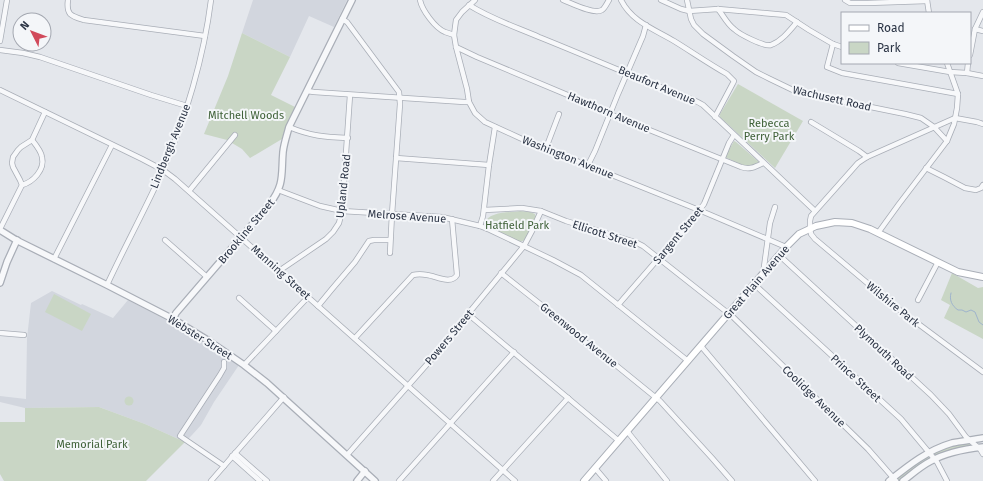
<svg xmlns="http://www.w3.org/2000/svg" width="983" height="481" viewBox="0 0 983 481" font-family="'Fira Sans',sans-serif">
<rect width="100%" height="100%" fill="#e4e7ec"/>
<g fill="#d2d6de">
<polygon points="253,0 347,0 334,27 309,16 290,57 242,33"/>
<polygon points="52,291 81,305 82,304 113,318 128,300 183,329 239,365 214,402 201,425 192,435 185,442 145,424 99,407 25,408 0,402 0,396 26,399 27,338 31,303"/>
</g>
<g fill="#c9d6c5">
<polygon points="242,33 290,57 271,95 295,107 286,126 282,139 250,158 242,149 227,140 204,134 228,76"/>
<polygon points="738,84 803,121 775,168 720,117 720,114"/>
<polygon points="734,141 736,142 759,162 750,167 742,165 725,157"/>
<path d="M 520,211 L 530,212 L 535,214 L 536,217 L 527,237 L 523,241 L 520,242 L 487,227 L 484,224 C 489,211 508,213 520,211 Z"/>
<polygon points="952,273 978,288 983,287 983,339 944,318 950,305 941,300"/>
<polygon points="54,294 91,314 82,331 45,312"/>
<circle cx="129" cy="401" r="4.5"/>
<polygon points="99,407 145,424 185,442 146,481 4,481 0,474 0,422 25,422 25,408"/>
<polygon points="969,442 970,443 971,446 936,456 934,454 934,452 949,446"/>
<polygon points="928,456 929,457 928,461 902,480 897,480 897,478 910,467"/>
</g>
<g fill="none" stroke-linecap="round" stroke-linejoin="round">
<path stroke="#9fb4cc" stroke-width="1" d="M 951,293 C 949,300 952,306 958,310 L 962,310 L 966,312 L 971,310 L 975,312 L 979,322 L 983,325"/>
<g stroke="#a9aeb7" stroke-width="6">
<g id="minor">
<path d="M 68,0 C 66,15 71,16 84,20 L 205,36"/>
<path d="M 420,0 C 422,10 435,28 445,32 C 448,33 451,34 454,35 L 456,47 L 467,89 L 469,102 L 475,113 L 485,122 L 522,139 L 699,210 L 786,247"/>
<path d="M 563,0 C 571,3 594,15 602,10 C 605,8 607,3 609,0"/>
<path d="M 621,0 C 632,22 654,29 674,41 C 692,52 709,64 727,74 L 734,81 L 733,83 L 715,117"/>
<polyline points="661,0 681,9 689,11 718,9 786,15 809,30 833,44 842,47"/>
<polyline points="687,0 691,19 694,25 703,34 733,56 756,72 770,79 797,92 905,114 921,118 934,127 947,141"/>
<polyline points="845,0 850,3 868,3 927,1"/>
<polyline points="927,0 929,13"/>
<path d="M 469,5 C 491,19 516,27 539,37 C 579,53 618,70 658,86 C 673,93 689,96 703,105 L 815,211"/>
<path d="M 718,9 C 723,15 727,24 734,29 C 739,34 764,47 771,45 C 782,41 790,30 797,22"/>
<polyline points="342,19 347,22 399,92 400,104 392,214 390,253"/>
<polyline points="975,29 983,31"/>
<polyline points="454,35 456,20 462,12 475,0"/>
<polyline points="0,41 7,0"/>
<polyline points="833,44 827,67 842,73 958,94"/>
<path d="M 456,47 L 477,57 L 570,96 L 610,114 L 741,167 C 750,170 755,167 763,163"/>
<polyline points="0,50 23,53 40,57 151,95 187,106"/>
<polyline points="970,55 975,29 983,12"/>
<polyline points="898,63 950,72 967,73 983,76"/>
<polyline points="967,73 968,63"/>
<polyline points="0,90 142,159 163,170 175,179 515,481"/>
<polyline points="307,91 314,92 464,102 469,102"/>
<polyline points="811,122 859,151 867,157"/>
<polyline points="983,124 977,122 955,118 867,157 858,163 811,216 810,221 810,228 811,234 815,239 897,308 983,372"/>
<path d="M 289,127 C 311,136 324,137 348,138"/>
<polyline points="546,148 559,114"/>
<polyline points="396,158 489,165"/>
<polyline points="588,165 595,151 618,94 643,36 646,25"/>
<polyline points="926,168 944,177 965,188 976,190 981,188 983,185"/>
<path d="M 22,185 C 33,182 45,170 42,157 C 41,151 36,145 32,140"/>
<polyline points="278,190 320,206 342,211 442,217 480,226 490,230 553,260 581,275 688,361"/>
<polyline points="189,191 235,135"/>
<polyline points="484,210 522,208 541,211 566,221 635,242 643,246 733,317 868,449 896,481"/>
<polyline points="480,226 483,216 489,165 495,127"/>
<polyline points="0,229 22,185 20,180 13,167 12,163 13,157 18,150 21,147 32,140 45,112"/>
<polyline points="878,233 899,204 947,141 954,124 957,108 958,94 947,63"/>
<polyline points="165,240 207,277"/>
<polyline points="779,255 931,395 949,414 966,437 980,449 983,454"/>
<polyline points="54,259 112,145"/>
<polyline points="279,271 326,239 333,232 339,223 342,211 350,95"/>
<polyline points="501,273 544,307 581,339 612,362 660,401 712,458 732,481"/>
<polyline points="763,274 770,223 775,207"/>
<polyline points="754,284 901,419 937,462 947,481"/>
<path d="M 107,285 C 125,246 146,208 163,170 C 186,118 204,56 211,0"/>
<polyline points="239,298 276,331"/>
<polyline points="918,300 938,262"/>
<polyline points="618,305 690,222 704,204 729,143 734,135"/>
<polyline points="318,306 332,289 355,262 369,241 374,240 390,240"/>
<polyline points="468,314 619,441"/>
<polyline points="0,333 24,335"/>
<path d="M 355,338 L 413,275 C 417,274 422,274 427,275 C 436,276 451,285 457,275 L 452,219"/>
<polyline points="701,346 815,481"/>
<polyline points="244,365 308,297"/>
<polyline points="627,431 667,481"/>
<polyline points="235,453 267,481"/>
<polyline points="347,455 451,337 468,314 524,246 532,231 541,211"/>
<polyline points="232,456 260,481"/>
<polyline points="224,466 180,436 220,375 224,368 224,362"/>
<polyline points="595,468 606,481"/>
<polyline points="211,481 284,397"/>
<polyline points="399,481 514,352"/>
<polyline points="493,481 568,398"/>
</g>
</g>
<g stroke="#a9aeb7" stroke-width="8">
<g id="tertiary">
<polyline points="0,230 16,240 107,285 173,319 209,341 244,365 267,383 375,481"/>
<polyline points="0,283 7,262 17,240"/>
<path d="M 173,319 L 176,313 L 269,205 C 285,184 281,175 283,152 C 284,143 287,135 289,127 L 352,0"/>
<polyline points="357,481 365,471"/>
<path d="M 889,481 C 909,465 928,450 952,443 C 962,441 973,440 983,438"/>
<path d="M 903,481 C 912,474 921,466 931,461 C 947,452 965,449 983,447"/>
</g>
</g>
<g stroke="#a9aeb7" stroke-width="8">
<polyline id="secondary" points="584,481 786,247 799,234 816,226 835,222 852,223 870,229 958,272 983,277"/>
</g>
<use href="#minor" stroke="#f7f8fa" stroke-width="4.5"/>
<use href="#tertiary" stroke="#f7f8fa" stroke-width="5.5"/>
<use href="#secondary" stroke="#fff" stroke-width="6"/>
</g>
<g text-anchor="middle" stroke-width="4" stroke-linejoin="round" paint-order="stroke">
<g font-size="11" fill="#2b3445" stroke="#f4f6f9">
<text transform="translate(657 85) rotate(23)" y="4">Beaufort Avenue</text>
<text transform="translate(832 98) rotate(13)" y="4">Wachusett Road</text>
<text transform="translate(609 112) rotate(23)" y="4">Hawthorn Avenue</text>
<text transform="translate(170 146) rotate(-68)" y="4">Lindbergh Avenue</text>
<text transform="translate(568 157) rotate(22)" y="4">Washington Avenue</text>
<text transform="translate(343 186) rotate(-84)" y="4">Upland Road</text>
<text transform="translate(407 216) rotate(4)" y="4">Melrose Avenue</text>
<text transform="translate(246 231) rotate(-50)" y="4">Brookline Street</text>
<text transform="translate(605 234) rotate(18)" y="4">Ellicott Street</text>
<text transform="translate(678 235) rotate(-50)" y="4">Sargent Street</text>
<text transform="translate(281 272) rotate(42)" y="4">Manning Street</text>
<text transform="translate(756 282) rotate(-49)" y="4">Great Plain Avenue</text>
<text transform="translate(893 304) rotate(39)" y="4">Wilshire Park</text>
<text transform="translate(579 335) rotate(39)" y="4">Greenwood Avenue</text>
<text transform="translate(200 337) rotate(32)" y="4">Webster Street</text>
<text transform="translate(449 337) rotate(-50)" y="4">Powers Street</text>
<text transform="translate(884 352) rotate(43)" y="4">Plymouth Road</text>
<text transform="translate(856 378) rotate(43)" y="4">Prince Street</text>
<text transform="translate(814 396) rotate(44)" y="4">Coolidge Avenue</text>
</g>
<g font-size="11" fill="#3f6138" stroke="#f4f6f9">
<text x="246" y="119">Mitchell Woods</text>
<text x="769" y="127">Rebecca<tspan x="769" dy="13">Perry Park</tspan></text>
<text x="517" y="229">Hatfield Park</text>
<text x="92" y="448">Memorial Park</text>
</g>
</g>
<rect x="841" y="12" width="130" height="52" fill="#f4f6f9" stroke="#a4a8b1"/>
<rect x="849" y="25" width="20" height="6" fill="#ffffff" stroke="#a4a8b1"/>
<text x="877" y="32" font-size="12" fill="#2b3445">Road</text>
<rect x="849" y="42" width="20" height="12" fill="#c9d6c5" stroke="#a4a8b1"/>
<text x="877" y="52" font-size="12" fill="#2b3445">Park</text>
<g transform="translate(32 32) rotate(312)"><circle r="19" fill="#f4f6f9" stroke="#a4a8b1"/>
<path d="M0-3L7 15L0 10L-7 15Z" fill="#d1495b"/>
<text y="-6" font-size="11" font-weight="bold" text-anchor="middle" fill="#2b3445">N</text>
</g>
</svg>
